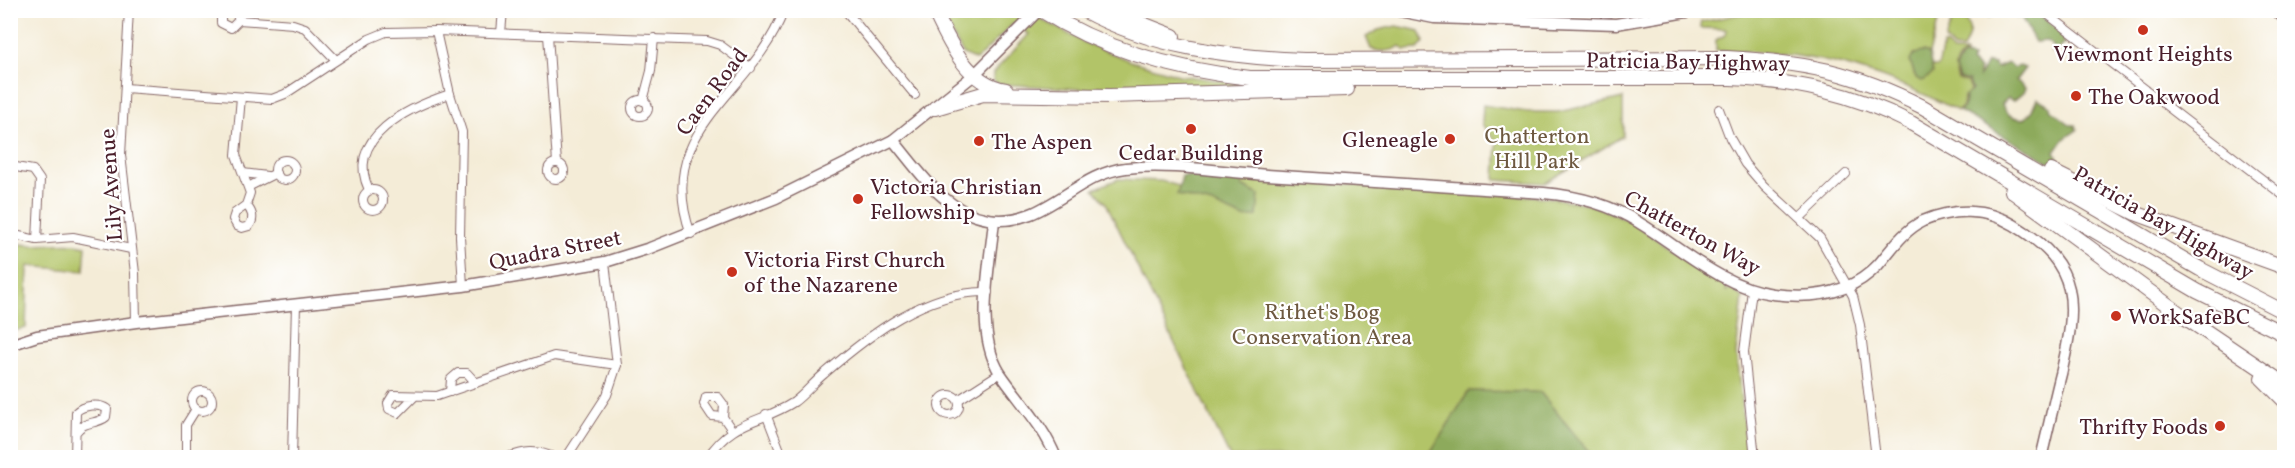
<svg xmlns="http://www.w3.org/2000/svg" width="2295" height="468" viewBox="0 0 2295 468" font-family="Vollkorn,serif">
<rect width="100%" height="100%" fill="#fff"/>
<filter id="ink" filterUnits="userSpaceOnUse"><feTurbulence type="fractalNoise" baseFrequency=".0167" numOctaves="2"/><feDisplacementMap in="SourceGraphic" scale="12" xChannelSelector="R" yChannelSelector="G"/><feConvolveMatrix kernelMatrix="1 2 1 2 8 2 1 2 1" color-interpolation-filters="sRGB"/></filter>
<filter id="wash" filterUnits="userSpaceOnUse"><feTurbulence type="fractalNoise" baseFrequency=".008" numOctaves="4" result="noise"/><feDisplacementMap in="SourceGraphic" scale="24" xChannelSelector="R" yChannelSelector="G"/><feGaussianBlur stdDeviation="1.35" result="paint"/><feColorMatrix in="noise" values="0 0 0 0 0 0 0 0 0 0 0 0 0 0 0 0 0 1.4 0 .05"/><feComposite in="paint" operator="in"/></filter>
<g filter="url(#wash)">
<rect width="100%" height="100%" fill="#f4ecd7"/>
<g fill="#b2c467" stroke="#7e7249" stroke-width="1.5">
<path d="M 1761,10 L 1941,11 L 1929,54 L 1923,52 L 1912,65 L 1914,74 L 1932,74 L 1931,67 L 1938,67 L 1943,45 L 1946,45 L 1953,52 L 1965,52 L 1965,56 L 1962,55 C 1953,64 1954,69 1958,80 L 1968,82 L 1971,90 L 1964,96 L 1963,106 L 1958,111 C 1875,68 1809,50 1716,51 L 1716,40 L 1725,35 L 1726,29 L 1701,28 L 1701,22 Z"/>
<polygon points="939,11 1027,11 1083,42 1131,61 1179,75 1252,85 1251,87 1095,90 998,84 993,80 993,73 1029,34 1013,24 976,60 963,54"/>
<path d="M 1953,11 L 1962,11 C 1970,29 1973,29 1963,49 L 1954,49 L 1945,40 L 1955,12 Z"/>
<path d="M 1397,26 L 1420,31 L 1424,42 L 1418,49 L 1405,50 L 1400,46 C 1392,52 1380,52 1371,49 L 1366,37 L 1378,30 Z"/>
<polygon points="1623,98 1623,136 1545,183 1495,180 1497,143 1482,124 1483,105 1527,112 1558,112"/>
<polygon points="1242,177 1545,197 1589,204 1628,220 1727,287 1726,291 1730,289 1743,297 1736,353 1747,457 1230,457 1106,203 1094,189 1118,179 1161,181 1207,194 1244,182"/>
<path d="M 11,242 C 36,250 61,239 86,246 L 84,271 L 28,266 L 26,328 L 14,331 L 10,325 Z"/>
</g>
<g fill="#8daa5c" stroke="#6c6444" stroke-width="1.5">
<polygon points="1982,11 2034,11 2060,31 2064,42 2055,54 2051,52 2054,47 2047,41 2035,42 2020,15 2017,18 2012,12 2006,12 2003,16 1996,13 1989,17"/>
<polygon points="1923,52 1929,54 1933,74 1922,81 1916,78 1910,61 1914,54"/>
<path d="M 1962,56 L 1973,58 L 1971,62 L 1979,69 L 1979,76 L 1987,63 L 1995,64 L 1996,68 L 2008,63 L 2014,68 L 2020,66 L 2025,68 L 2016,80 L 2025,88 L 2023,93 L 2013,101 L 2008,98 L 2002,104 C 2006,115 2013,118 2024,119 L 2031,112 L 2037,98 L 2051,106 L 2050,109 L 2071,125 L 2075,125 L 2077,130 L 2064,139 L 2055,152 L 2058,159 L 2056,166 L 1959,111 L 1964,107 L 1965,96 L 1972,90 L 1969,81 L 1959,79 L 1955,68 Z"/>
<polygon points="1200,175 1242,177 1242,186 1259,195 1257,216 1244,218 1212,204 1177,195 1182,176"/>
<polygon points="1469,391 1540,392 1589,452 1587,457 1438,457 1430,453"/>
</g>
</g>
<g filter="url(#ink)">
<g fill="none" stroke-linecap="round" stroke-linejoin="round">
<g stroke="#866767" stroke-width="10">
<g id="street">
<polyline points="129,10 121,155 135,273 136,322"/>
<polyline points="225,10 221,15 221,23 231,28 239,20 235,10"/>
<polyline points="845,10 915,95"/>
<polyline points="2042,10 2284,196"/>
<polyline points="239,20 293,24 305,28 336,60"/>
<polyline points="436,31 450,94 462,132 460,237 463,286"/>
<polyline points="501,33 503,10"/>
<polyline points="548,35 557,163"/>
<polyline points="125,88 272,99 285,94 369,39 386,32 436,31 707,41 720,45 751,68"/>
<path d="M 241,97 L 236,155 L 250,193 L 246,205 L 235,213 L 233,219 L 237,226 L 242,228 L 249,226 C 255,219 252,211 246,205"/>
<circle cx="640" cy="108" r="8"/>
<polyline points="643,101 651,71 654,38"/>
<polyline points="1719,109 1730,138 1745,164 1764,186 1820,238 1853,296 1860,325 1876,458"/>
<circle cx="285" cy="170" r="10"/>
<circle cx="556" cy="171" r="8"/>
<polyline points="10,166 33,170 40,180 37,240"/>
<polyline points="243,173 267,176"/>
<polyline points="250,186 276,173"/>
<circle cx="373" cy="200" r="10"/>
<path d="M 369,190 C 344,137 410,107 450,94"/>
<polyline points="1800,218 1846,174"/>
<polyline points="10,234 37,240 73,237 131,249"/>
<path d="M 691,234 C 652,127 753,96 784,10"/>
<polyline points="1752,290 1744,352 1755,458"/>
<circle cx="202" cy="401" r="10"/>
<polyline points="450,392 451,379 458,373 467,373 476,383"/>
<circle cx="949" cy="405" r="10"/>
<polyline points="414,397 398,413 389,409 388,403 393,395 437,396 554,356 617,365"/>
<polyline points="958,400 1000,373"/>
<polyline points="766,414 783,458"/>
<polyline points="723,417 712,416 704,404 706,397 718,397 724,405 723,417 732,430"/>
<path d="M 75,458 L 76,412 C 83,405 99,403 107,409 L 106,417 C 96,425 85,420 76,432"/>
<polyline points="186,458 186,425 196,409"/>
<polyline points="292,458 296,304"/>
<path d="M 506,458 C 524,451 537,449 555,458"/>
<polyline points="566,458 607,395 617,365 605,262"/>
<path d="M 707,458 C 734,418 760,424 794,402 C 805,394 814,382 824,374 C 869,335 926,290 988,292"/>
</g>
</g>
<g stroke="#866767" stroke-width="13">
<g id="secondary">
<polyline points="1394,10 1434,18 1616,24 1698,10"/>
<polyline points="2275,10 2284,18"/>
<path d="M 893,140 C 920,172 944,212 988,219 C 1044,228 1074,174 1126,168 C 1171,163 1221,172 1267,175 C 1359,181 1451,187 1544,193 C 1578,196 1609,204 1638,222 C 1681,248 1722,287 1773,294 C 1811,299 1851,294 1878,265 C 1891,250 1904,230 1923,221 C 1953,208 1986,208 2014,225 C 2082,266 2077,305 2061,374 C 2054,401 2048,430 2041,458"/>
<path d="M 994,220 C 990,267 974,332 1000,373 C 1019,401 1044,426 1056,458"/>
<polyline points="10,345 37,336 136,322 463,286 605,262 650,248 776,198 893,140 974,75 1039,10"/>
</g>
</g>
<g stroke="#866767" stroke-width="16">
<g id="highway">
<path d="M 934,10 C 949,42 967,84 1006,90"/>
<path d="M 1041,10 C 1105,51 1176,70 1250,78 L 1730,78 C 1795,81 1853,93 1911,123 L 2197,291 L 2284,334"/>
<path d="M 1083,10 C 1152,47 1227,57 1304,60 L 1727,58 C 1804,62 1854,72 1923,107 L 2200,269 L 2284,312"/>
<polyline points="1107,10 1173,36"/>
<polyline points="935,108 983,94 1110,96 1347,89"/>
<polyline points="2051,171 2135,213 2284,267"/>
<polyline points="2012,191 2180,314 2284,384"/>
<polyline points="2262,378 2284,400"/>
</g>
</g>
<use href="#street" stroke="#fff" stroke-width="8"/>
<use href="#secondary" stroke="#fff" stroke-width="10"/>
<use href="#highway" stroke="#fff" stroke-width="14"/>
</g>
</g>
<g fill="#c8321e" stroke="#fff" stroke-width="2">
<circle cx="2143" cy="30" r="6"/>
<circle cx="2076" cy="96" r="6"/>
<circle cx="1191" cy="129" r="6"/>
<circle cx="1450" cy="139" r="6"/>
<circle cx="979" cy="141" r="6"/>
<circle cx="858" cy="199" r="6"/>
<circle cx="732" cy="272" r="6"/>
<circle cx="2116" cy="316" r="6"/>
<circle cx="2220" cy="426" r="6"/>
</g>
<g text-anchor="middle" stroke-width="4.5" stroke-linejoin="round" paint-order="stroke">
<g font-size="22" fill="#4a1f2b" stroke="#fff" text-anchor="start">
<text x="2143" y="61" text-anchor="middle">Viewmont Heights</text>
<text x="2088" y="104">The Oakwood</text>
<text x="1438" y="147" text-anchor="end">Gleneagle</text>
<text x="991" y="149">The Aspen</text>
<text x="1191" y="160" text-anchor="middle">Cedar Building</text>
<text x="870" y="194">Victoria Christian<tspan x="870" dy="25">Fellowship</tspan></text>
<text x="744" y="267">Victoria First Church<tspan x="744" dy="25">of the Nazarene</tspan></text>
<text x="2128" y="324">WorkSafeBC</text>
<text x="2208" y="434" text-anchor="end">Thrifty Foods</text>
</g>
<g font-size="22" fill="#4a1f2b" stroke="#fff">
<text transform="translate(1688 61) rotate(1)" y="8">Patricia Bay Highway</text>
<text transform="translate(711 91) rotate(-53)" y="8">Caen Road</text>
<text transform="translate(110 185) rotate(-94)" y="8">Lily Avenue</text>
<text transform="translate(2164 222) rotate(30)" y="8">Patricia Bay Highway</text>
<text transform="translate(1693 232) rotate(29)" y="8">Chatterton Way</text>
<text transform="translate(555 249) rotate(-11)" y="8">Quadra Street</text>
</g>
<g font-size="22" fill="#6e5940" stroke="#fff">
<text x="1537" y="143">Chatterton<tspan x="1537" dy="25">Hill Park</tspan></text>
<text x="1322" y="319">Rithet's Bog<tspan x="1322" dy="25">Conservation Area</tspan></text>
</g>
</g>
<rect width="2295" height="468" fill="none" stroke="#fff" stroke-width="36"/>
</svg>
